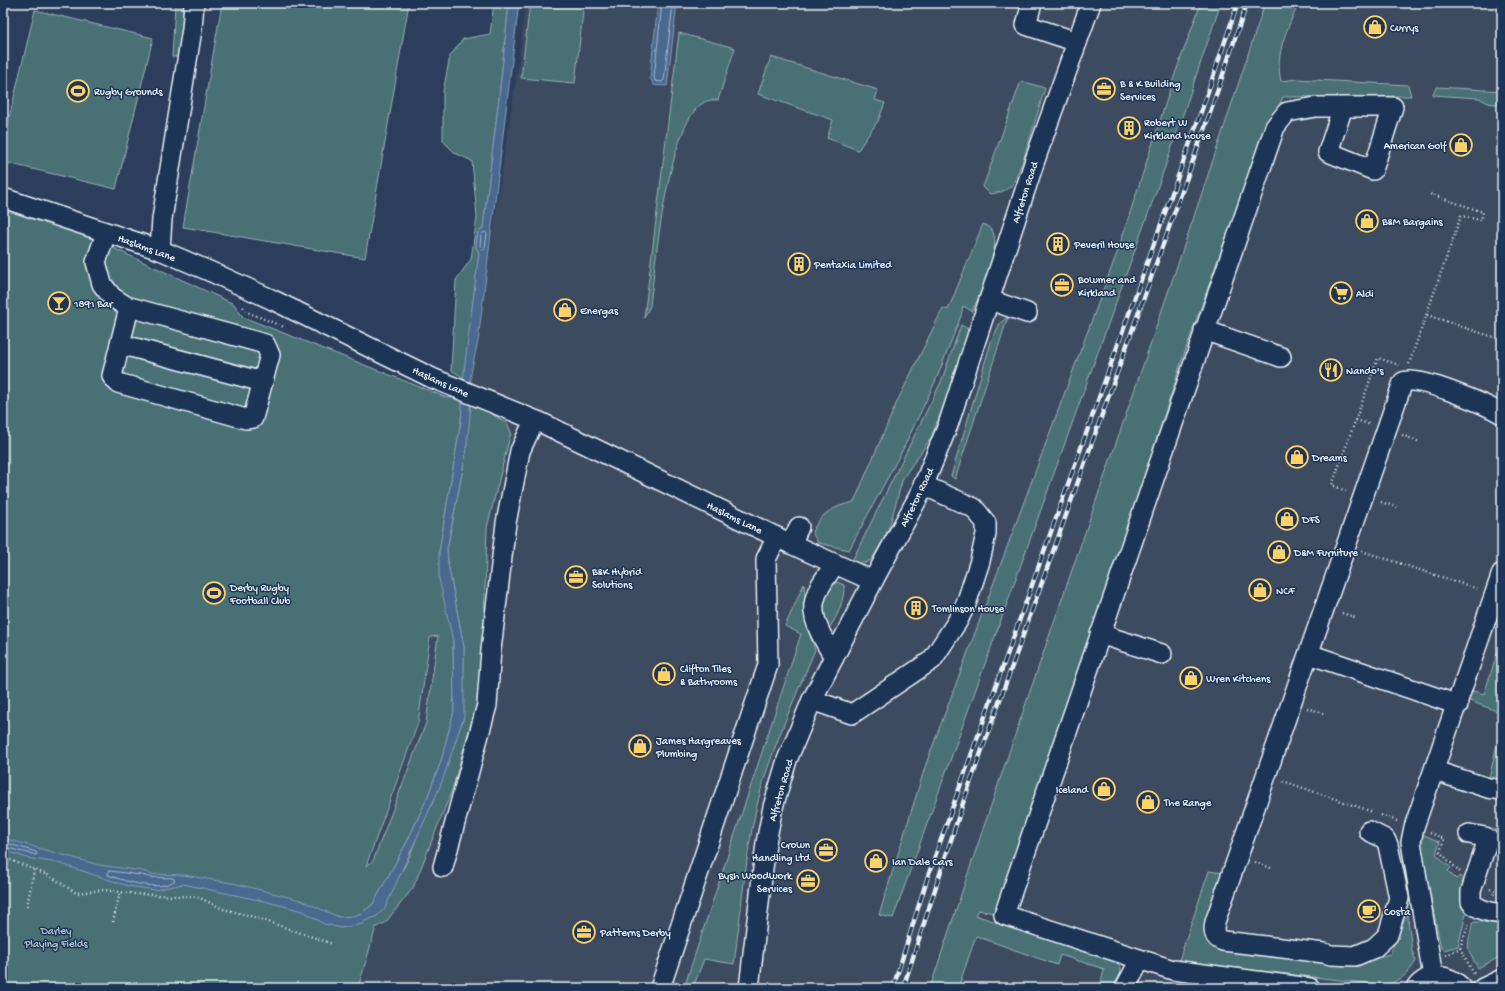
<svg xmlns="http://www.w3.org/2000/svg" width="1505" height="991" viewBox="0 0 1505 991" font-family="'Gochi Hand',sans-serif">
<rect width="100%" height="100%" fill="#2b3f5c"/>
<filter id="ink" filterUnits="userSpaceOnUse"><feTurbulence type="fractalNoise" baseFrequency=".025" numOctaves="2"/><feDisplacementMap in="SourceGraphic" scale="8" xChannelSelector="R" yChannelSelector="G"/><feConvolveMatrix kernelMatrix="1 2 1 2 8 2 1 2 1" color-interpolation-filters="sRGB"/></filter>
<g filter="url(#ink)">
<polygon fill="#3c4b61" points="525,3 1502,3 1502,988 322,988 418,723 520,53"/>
<g fill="#487074" stroke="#98b0b6" fill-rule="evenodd">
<polygon points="175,3 189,3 181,57 172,57"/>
<polygon points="222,3 409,3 365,258 183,227"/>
<polygon points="494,3 509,3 499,98 483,229 478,232 476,247 479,253 464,378 451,370 456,280 471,259 477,217 472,161 455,153 443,141 443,92 450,56 463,39 490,34"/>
<polygon points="530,3 584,3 575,83 521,78"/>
<polygon points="1201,3 1221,3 1165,167 893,918 879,915 926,764 1117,253 1175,74"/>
<path d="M 1265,3 L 1299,3 C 1288,27 1274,54 1281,81 L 1297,79 L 1408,85 L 1411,96 L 1283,97 L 1251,168 L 1182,360 L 1004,915 L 978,910 L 975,915 L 1115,962 L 1121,967 L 1120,980 L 1115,988 L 1101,983 L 1104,969 L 1060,955 L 1057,965 L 976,936 L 958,988 L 930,988 C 1038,658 1158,333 1265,3 Z"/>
<polygon points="35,10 153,38 116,189 3,162 3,143"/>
<path d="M 679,33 L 735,48 L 718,100 C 713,100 707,100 703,103 C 668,124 655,265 650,306 L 644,318 Z"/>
<polygon points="771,57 878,90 875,100 885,103 878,121 858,150 827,138 833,120 758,94"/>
<path d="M 1021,81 L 1045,88 C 1040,104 1020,179 1010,187 C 1004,192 997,193 990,194 L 983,187 Z"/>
<polygon points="1437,87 1502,91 1502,105 1488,103 1479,98 1432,95"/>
<path d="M 3,207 L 94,239 L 234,304 L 243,317 L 448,398 L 463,396 L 461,421 L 439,552 L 453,641 L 454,711 L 441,761 L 428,796 L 407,842 L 373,904 L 362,913 L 353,916 L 363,924 L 362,922 L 377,916 L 408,860 L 463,720 L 464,647 L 448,564 L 447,549 L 466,453 L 471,402 L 507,423 L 511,432 L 487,528 L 483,648 L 476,706 L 452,790 L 413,888 L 385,923 L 376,927 L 358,988 L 3,988 ZM 438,636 L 426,723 L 373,861 L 366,866 L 418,723 L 430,637 Z"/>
<path d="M 983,224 C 985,225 989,227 991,229 C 1003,243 982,287 976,303 L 972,311 L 963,306 L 961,316 L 936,380 L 903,449 L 849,550 L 818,543 L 812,532 C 822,512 833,507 854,502 L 896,404 L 943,308 L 948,310 Z"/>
<polygon points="1008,317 955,479 951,476 991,342 1000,323"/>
<polygon points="961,325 968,329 968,345 931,438 903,478 890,524 884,539 872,559 866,563 851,563 941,382"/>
<path d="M 831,582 L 837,582 L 844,585 C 845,598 837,620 827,630 L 823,623 L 821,595 Z"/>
<path d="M 804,584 L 808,629 L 815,650 C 796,695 776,740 762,786 C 746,842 742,906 734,964 L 704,959 L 694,985 L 716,988 L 684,988 L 801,634 L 785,626 Z"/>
<polygon points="1502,639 1502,713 1467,700 1469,690 1484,694"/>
<polygon points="1502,724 1502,784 1489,778"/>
<polygon points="1422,834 1440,842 1436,854 1451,868 1448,871 1456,879 1460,876 1469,886 1479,915 1466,914 1458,946 1444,950 1441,948 1420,844"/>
<path d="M 1209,871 L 1223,873 C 1217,890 1199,924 1208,940 L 1375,958 L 1390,954 L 1398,935 L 1406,903 L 1412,951 L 1416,961 C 1408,975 1398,983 1383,985 L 1182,962 L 1179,960 Z"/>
<path d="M 1489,916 L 1502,921 L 1502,956 L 1478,968 C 1465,946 1467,947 1473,922 L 1487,922 Z"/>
</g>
<g fill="#49698f" stroke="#899fb9">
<polygon points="509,3 519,3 478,341 471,373 470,417 466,453 447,549 448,564 464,647 464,716 442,782 385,908 377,916 363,922 363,924 341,928 324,924 303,911 268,902 183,884 155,890 128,886 58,863 27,858 3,850 3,838 99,865 143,871 150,874 184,875 237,884 300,900 339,917 353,916 362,913 373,904 407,842 428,796 441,761 454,711 453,641 439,579 439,552 461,421 464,371 479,253 476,247 478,232 483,228 499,98"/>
<polygon points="658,3 677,3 667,86 654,85 650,78"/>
</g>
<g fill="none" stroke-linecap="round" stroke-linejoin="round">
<g stroke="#a8bbce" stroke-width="1">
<polyline points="662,3 654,77 655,81 662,82 664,80 673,3"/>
<polygon points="485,232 487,234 485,248 483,250 480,245 481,235"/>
<polyline points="3,842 36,852 37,854 36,855 3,847"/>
<path d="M 109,871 L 142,875 L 149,877 L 173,878 L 175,880 C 160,893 125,881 108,875 Z"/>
</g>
<g stroke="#e8f1f8" stroke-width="22">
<g id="minor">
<polyline points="1032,3 1026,25 1077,42"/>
<polyline points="3,198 160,250 216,274 273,300 432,378 542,423 791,544 873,581"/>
<polyline points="106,233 96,262 102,284 112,297 126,306 265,344 270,355 253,418 246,419 118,383 112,376 129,308"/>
<polyline points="160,250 162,219 192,29 194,3"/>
<polyline points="990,300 1027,313"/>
<polyline points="1204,330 1281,357"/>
<polyline points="120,344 263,382"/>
<polyline points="791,544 799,527"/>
<polyline points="1100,634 1162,654"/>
<polyline points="1309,654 1458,705"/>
<path d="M 834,657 C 825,642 809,618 815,599 C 818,586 828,575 835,564"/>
<polyline points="812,700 852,714 932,660 957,622 966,604 980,561 986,534 986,523 974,508 923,485"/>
<polyline points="1435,771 1488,788 1502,790"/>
<path d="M 1369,831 L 1385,839 L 1388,845 L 1399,898 L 1388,935 L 1374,948 L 1355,956 L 1331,955 L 1324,953 L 1223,941 C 1214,938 1213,931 1215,922 L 1403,382 C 1416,374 1487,405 1502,414"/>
<path d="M 1469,834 L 1485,837 L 1488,839 L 1471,891 L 1471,902 C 1477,909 1492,914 1502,913"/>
<polyline points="443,867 487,705 491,650 506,523 520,451 534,421"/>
<polyline points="1433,977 1411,842 1414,827 1502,573"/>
<polyline points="660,988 768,665 766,559 777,537"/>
<polyline points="749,988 766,843 773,807 787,760 812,700 873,581 920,494 948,425 1035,160 1091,3"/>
<polyline points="1125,988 1140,960"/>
<polyline points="1310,988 1173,970 1004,915 1275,127 1287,112 1316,107 1393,107 1373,170 1328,152 1343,107"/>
<path d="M 1416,988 C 1428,972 1449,974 1462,988"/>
<polyline points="1483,988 1502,979"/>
</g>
</g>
<g stroke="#e8f1f8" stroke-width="2.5" stroke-dasharray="1 3" stroke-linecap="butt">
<polyline points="3,30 9,3"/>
<polyline points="243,307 247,312 284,327"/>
<polyline points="1427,315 1502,340"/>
<polyline points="1409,364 1461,216 1481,220 1483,212 1430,194"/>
<polyline points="1356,420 1371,425"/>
<polyline points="1402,435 1420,442"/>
<polyline points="1346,491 1332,485 1378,358 1399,365"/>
<polyline points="1381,502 1397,507"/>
<polyline points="1362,551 1478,589"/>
<polyline points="1342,613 1357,618"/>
<polyline points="1307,708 1325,714"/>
<polyline points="1283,781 1373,812"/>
<polyline points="1381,815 1397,821"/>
<polyline points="1430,833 1444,839 1440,852 1460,872"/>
<polyline points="3,857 50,876 76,893 104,890 135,894 198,897 223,909 251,916 333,944"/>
<polyline points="1255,862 1271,868"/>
<polyline points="1490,889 1495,891 1493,896"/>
<polyline points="27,906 34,870"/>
<polyline points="113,922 120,892"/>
<polyline points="1460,948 1474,974"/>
<polyline points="1446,955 1460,948 1469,922"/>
</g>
<use href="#minor" stroke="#1d3557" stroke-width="19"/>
<g stroke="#e8f1f8" stroke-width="4.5">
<g id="rail">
<polyline points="893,988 928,876 1201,112 1238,3"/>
<polyline points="903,988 963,803 1210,113 1247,3"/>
</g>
</g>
<use href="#rail" stroke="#1d3557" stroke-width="3" stroke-dasharray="9" stroke-linecap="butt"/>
</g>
</g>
<defs>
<g id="shop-ring" transform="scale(1.15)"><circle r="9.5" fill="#1d3557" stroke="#ffd166" stroke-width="1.5"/><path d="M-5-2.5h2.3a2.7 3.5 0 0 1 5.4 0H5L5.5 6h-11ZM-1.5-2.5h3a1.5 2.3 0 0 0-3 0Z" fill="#ffd166"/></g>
<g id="office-ring" transform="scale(1.15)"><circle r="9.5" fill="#1d3557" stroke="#ffd166" stroke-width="1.5"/><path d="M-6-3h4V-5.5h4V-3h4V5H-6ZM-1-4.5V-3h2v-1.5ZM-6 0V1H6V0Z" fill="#ffd166"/></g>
<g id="stadium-ring" transform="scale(1.15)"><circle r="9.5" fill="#1d3557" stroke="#ffd166" stroke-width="1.5"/><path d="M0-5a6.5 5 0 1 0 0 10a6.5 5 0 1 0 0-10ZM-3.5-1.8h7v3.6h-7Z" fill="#ffd166"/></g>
<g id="building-ring" transform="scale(1.15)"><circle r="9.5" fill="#1d3557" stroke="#ffd166" stroke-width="1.5"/><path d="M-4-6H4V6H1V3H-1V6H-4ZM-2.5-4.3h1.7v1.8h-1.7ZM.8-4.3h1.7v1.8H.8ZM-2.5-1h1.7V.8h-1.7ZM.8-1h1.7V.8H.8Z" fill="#ffd166"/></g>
<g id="supermarket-ring" transform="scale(1.15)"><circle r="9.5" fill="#1d3557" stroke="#ffd166" stroke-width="1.5"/><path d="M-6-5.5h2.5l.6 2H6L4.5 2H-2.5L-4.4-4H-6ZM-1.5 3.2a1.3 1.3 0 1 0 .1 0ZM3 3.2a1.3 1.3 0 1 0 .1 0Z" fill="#ffd166"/></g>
<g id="bar-ring" transform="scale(1.15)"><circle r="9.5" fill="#1d3557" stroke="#ffd166" stroke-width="1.5"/><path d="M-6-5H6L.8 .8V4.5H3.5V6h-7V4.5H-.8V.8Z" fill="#ffd166"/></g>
<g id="restaurant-ring" transform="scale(1.15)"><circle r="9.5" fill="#1d3557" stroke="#ffd166" stroke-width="1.5"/><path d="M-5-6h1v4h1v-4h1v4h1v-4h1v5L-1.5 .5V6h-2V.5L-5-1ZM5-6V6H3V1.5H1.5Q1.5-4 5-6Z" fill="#ffd166"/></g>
<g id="cafe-ring" transform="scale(1.15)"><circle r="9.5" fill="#1d3557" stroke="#ffd166" stroke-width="1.5"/><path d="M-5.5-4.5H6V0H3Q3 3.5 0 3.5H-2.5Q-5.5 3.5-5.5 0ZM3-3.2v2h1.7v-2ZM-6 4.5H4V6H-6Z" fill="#ffd166"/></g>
</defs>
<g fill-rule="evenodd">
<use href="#shop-ring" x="1375" y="27"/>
<use href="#office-ring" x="1104" y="89"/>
<use href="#stadium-ring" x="78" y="91"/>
<use href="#building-ring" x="1129" y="128"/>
<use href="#shop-ring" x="1461" y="145"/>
<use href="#shop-ring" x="1367" y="221"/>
<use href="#building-ring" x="1058" y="244"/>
<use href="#building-ring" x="799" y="264"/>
<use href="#office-ring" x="1062" y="285"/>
<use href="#supermarket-ring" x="1341" y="293"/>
<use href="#bar-ring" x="59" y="303"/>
<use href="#shop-ring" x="565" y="310"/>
<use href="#restaurant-ring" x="1331" y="370"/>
<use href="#shop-ring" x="1297" y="457"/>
<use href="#shop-ring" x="1287" y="519"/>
<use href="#shop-ring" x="1279" y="552"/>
<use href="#office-ring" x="576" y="577"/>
<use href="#shop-ring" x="1260" y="590"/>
<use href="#stadium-ring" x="214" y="593"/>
<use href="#building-ring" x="916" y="608"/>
<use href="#shop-ring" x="664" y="674"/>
<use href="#shop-ring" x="1191" y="678"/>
<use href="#shop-ring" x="640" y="746"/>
<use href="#shop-ring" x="1104" y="789"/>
<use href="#shop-ring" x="1148" y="802"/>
<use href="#office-ring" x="826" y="850"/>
<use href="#shop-ring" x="876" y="861"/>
<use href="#office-ring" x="808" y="881"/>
<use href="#cafe-ring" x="1369" y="911"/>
<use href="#office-ring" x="584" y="932"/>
</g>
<g text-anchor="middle" stroke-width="3" stroke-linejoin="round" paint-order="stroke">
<g font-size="11" fill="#e8f1f8" stroke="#1d3557" text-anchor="start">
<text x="1390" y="31">Currys</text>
<text x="1120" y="87">B &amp; K Building<tspan x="1120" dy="13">Services</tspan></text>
<text x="94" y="95">Rugby Grounds</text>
<text x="1144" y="126">Robert W<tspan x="1144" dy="13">Kirkland house</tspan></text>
<text x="1446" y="149" text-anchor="end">American Golf</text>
<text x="1382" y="225">B&amp;M Bargains</text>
<text x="1074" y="248">Peveril House</text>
<text x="814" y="268">Pentaxia Limited</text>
<text x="1078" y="283">Bowmer and<tspan x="1078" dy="13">Kirkland</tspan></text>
<text x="1356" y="297">Aldi</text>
<text x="74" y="307">1891 Bar</text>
<text x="580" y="314">Energas</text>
<text x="1346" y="374">Nando's</text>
<text x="1312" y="461">Dreams</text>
<text x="1302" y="523">DFS</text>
<text x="1294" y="556">D&amp;M Furniture</text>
<text x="592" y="575">B&amp;K Hybrid<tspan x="592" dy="13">Solutions</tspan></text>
<text x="230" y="591">Derby Rugby<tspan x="230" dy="13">Football Club</tspan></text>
<text x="1276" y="594">NCF</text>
<text x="932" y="612">Tomlinson House</text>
<text x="680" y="672">Clifton Tiles<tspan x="680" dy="13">&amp; Bathrooms</tspan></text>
<text x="1206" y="682">Wren Kitchens</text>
<text x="656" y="744">James Hargreaves<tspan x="656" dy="13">Plumbing</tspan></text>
<text x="1088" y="793" text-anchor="end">Iceland</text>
<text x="1164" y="806">The Range</text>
<text x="810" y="848" text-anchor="end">Crown<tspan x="810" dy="13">Handling Ltd</tspan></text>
<text x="892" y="865">Ian Dale Cars</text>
<text x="792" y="879" text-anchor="end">Bysh Woodwork<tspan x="792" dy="13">Services</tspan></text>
<text x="1384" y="915">Costa</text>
<text x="600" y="936">Patterns Derby</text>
</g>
<g font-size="11" fill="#e8f1f8" stroke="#1d3557">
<text transform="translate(1024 192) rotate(-72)" y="4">Alfreton Road</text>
<text transform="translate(147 247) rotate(20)" y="4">Haslams Lane</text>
<text transform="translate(441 381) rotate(24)" y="4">Haslams Lane</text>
<text transform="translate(916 497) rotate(-64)" y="4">Alfreton Road</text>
<text transform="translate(735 517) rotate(26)" y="4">Haslams Lane</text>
<text transform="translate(780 790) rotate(-74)" y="4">Alfreton Road</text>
</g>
<g font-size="11" fill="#b0c4ca" stroke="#1d3557">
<text x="56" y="934">Darley<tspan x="56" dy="13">Playing Fields</tspan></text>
</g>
</g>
<rect width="1505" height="991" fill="none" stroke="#1d3557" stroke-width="16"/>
<rect x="8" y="8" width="1489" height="975" fill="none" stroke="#e8f1f8" stroke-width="1.5" filter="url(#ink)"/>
</svg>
